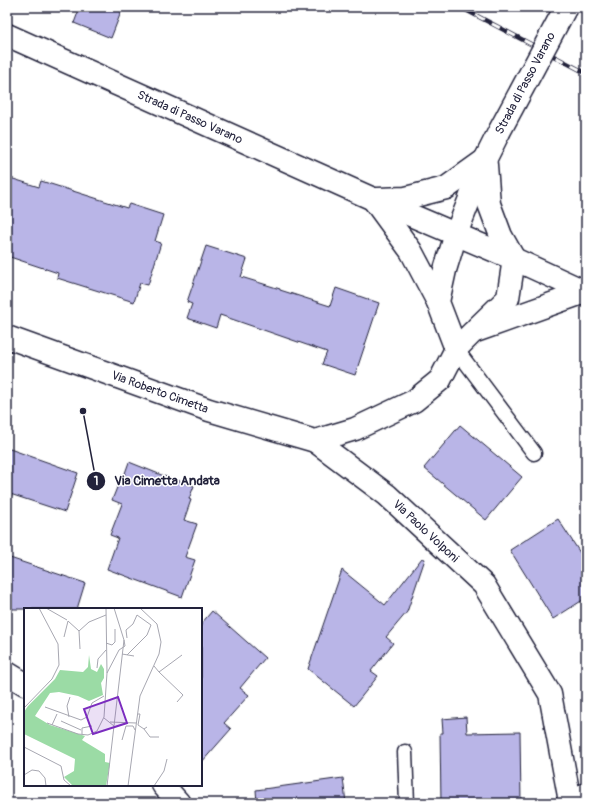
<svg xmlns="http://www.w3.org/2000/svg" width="593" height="810" viewBox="0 0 593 810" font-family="Pangolin,sans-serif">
<rect width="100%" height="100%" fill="#fff"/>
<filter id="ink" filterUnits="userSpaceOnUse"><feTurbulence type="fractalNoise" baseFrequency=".025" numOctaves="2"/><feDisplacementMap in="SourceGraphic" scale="8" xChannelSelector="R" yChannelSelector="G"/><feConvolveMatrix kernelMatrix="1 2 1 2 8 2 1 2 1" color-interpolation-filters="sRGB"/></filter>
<g filter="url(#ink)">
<g fill="#b9b5e7" stroke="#22223b">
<polygon points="80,7 123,7 111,38 74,23"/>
<polygon points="7,177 39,187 41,181 127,208 129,204 163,215 155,241 161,243 148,285 140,283 134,302 57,278 58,273 7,256"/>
<polygon points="206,246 247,259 241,277 280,289 280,290 330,306 336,288 379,303 355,375 322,364 327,352 220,315 216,328 187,318 192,304 187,302"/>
<polygon points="460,425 522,477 486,520 424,468"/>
<polygon points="7,448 78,473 65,512 7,493"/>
<polygon points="129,462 174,480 174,479 194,486 189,499 191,500 184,520 197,524 185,557 195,560 182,597 107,569 118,538 110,535 122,504 112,500 122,475 124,476"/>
<polygon points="558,519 586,562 586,598 553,619 510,550"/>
<polygon points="7,557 85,583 77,609 7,609"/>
<polygon points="422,558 425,559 407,612 386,637 393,643 371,671 378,676 354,706 308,669 342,570 385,605"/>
<polygon points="212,611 265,658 240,688 249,695 224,723 231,729 201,763 201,624"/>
<polygon points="466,717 467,733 520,732 521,803 441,803 440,733 443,733 442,719"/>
<polygon points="343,778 346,803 257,803 256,790"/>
</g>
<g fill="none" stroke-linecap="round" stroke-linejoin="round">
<g stroke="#22223b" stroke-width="17">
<g id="lane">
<polyline points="456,349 534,453"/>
<polyline points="405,752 407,803"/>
<polyline points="569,796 586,790"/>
</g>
</g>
<g stroke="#22223b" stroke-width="25">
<g id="street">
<polyline points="315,441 387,495 484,585 550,694 569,796 568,803"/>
<polyline points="7,673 25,684"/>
<polyline points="163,785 179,803"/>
</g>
</g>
<g stroke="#22223b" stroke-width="25">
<g id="secondary">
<polyline points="7,35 373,199 514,259 586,292"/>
<polyline points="373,199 411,251 438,302"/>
<polyline points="378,199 406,198 446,188 485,160"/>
<polyline points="477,328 508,298 514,259 501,236 489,204 486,165"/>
<polyline points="7,337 209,410 315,441 355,429 414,401 440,380 456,349 473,332 585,292"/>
<polyline points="456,349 438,302 445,270 456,234 485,160 499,132"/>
</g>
</g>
<use href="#lane" stroke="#fff" stroke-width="14"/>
<use href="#street" stroke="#fff" stroke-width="22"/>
<use href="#secondary" stroke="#fff" stroke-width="22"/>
<g stroke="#22223b" stroke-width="4.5">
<polyline id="rail" points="460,7 586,73"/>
</g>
<use href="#rail" stroke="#fff" stroke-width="3" stroke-dasharray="9" stroke-linecap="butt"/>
<g stroke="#22223b" stroke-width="25" stroke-linecap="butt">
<polyline id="secondary-bridge" points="499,132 566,7"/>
</g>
<use href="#secondary-bridge" stroke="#fff" stroke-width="22"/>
</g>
</g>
<g text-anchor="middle" stroke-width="3" stroke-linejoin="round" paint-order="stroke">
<g font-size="12" fill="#22223b" stroke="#fff">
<text transform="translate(525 83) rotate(-62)" y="4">Strada di Passo Varano</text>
<text transform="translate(190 117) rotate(24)" y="4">Strada di Passo Varano</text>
<text transform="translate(160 392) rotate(20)" y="4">Via Roberto Cimetta</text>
<text transform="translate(426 531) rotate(43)" y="4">Via Paolo Volponi</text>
</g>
</g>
<g transform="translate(24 608)">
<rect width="178" height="178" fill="#fff"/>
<path d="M 65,47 L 67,61 L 73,64 L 77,56 L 80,61 L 80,70 L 77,75 L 79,87 L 65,93 L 54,88 L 35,84 L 26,85 L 11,108 L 26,117 L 61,128 L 58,132 L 81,146 L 81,154 L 86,155 L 82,178 L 49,178 L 40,169 L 50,163 L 51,151 L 0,126 L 0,104 L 4,98 L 31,71 L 36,62 L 59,64 L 64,59 Z" fill="#9bdba5"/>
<path fill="none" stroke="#a7a7b1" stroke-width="1" d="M 22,0 L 43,12M 82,0 L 83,65M 55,23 L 56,41M 40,29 L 44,13 L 55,23 L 65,14 L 82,7M 103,30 L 102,22 L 109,16 L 113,7 L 127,17 L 123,27 L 103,47M 82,35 L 88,37 L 91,34 L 91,21M 98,46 L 110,48M 130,58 L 135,64 L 158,47M 73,60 L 74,51 L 82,42M 135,64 L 159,87 L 153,94M 21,99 L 57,112 L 63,109 L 68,95 L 80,88M 0,100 L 28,71 L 35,57 L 34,36 L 15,0M 114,106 L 116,106 L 114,117 L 120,121 L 123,119M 45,109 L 43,98 L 46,89M 80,110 L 90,118M 37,113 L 57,122M 86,114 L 112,115M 23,115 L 54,126 L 64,127 L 73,123 L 80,109 L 83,65 L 95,42 L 101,38 L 100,32M 28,117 L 33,106M 120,121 L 126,129 L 135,129M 58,126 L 58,120 L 68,118M 98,132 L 102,118 L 109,118 L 111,122M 0,139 L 37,158 L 40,172 L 47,178M 0,167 L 8,162 L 15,163 L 21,170 L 22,178M 83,178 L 100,32 L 90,0M 104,178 L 116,88 L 135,46 L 137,34 L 133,16 L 116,0M 130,178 L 140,163 L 143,151"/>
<path fill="#7b2cbf" fill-opacity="0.15" stroke="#7b2cbf" stroke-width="2" d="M 94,89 L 103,115 L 69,126 L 60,101 Z"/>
<rect width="178" height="178" fill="none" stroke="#22223b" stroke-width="2"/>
</g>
<path fill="none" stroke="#22223b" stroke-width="1.5" d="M83 411L96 481"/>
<g fill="#22223b" stroke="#fff" stroke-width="1.5">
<circle cx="83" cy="411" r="4"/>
<circle cx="96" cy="481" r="10"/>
</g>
<g font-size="12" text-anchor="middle" font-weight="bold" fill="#fff">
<text x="96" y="485">1</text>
</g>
<g font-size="13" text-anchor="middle" font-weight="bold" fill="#22223b" stroke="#fff" stroke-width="3" stroke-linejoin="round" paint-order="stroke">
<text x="167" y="485">Via Cimetta Andata</text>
</g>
<rect width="593" height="810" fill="none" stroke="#fff" stroke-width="24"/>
<rect x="12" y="12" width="569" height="786" fill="none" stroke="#22223b" stroke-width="1.5" filter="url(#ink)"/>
</svg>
